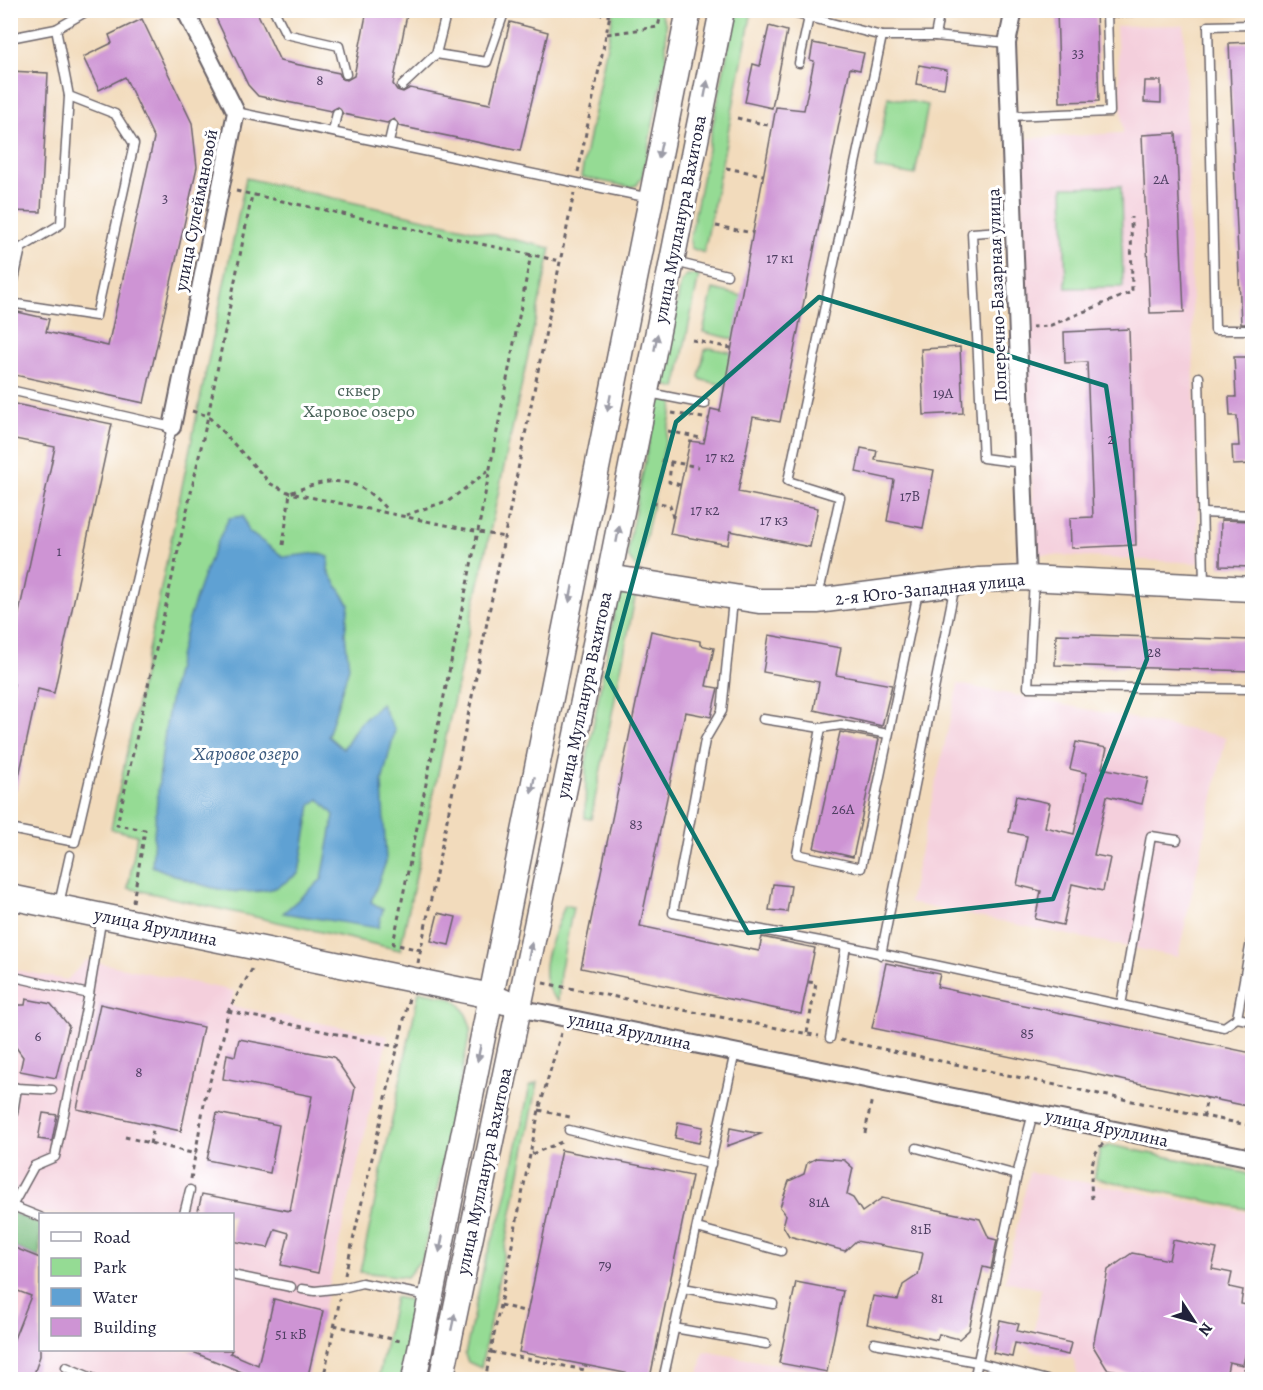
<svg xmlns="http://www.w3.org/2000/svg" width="1263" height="1390" viewBox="0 0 1263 1390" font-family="Alegreya,serif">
<rect width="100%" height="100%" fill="#fff"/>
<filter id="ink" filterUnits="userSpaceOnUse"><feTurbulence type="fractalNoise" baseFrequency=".0167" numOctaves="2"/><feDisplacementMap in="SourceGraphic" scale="12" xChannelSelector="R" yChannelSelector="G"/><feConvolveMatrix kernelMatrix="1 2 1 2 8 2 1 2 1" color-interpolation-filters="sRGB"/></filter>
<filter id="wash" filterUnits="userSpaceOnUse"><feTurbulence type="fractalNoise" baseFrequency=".008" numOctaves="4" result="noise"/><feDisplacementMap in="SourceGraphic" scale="24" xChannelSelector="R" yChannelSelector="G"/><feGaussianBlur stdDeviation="1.35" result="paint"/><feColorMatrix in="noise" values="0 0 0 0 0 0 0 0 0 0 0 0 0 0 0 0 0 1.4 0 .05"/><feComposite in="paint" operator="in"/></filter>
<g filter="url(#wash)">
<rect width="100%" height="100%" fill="#f2dbbc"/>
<g fill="#f4cfdc" fill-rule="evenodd">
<polygon points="1184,25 1199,563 1034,554 1020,139 1123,133 1116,26"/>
<polygon points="958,684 1226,737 1178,957 909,903"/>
<path d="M 86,960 L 234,991 L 231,1006 L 388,1036 L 307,1379 L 11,1380 L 11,969 L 67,980 ZM 40,1214 L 232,1214 L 232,1350 L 40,1350 Z"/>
<polygon points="1029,1172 1252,1213 1252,1378 1079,1379 1073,1359 1031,1350 1041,1289 1005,1281"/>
<polygon points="704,1351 855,1379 698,1379"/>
</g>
<g fill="#95db94" stroke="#5c7e68" stroke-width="1.5">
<polygon points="614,10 659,11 666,24 666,61 642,177 637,185 630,187 581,177"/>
<polygon points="744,11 752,11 704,253 691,248 690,239 733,24 736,17"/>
<polygon points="888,97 928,105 915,175 875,168"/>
<polygon points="246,178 551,248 400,950 128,888 137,835 111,829"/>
<polygon points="1121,186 1123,287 1066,288 1063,187"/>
<polygon points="687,275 699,275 676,388 661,384 681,282"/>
<polygon points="713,289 747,297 738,340 703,332"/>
<polygon points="710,348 735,353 729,386 702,380 699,377 705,350"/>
<polygon points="658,397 674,400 639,571 628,557 628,546"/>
<path d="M 637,588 L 591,819 L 585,818 L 586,763 L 615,610 C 619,596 622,591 637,588 Z"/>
<path d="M 565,905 L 573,907 L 560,973 L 558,1001 C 529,976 555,934 565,905 Z"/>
<path d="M 419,991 C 451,998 461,994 471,1028 L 423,1257 L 407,1277 L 360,1272 Z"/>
<polygon points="538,1082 481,1368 468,1362 465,1355 485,1261 503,1210 530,1086"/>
<polygon points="1110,1145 1245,1173 1252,1178 1252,1210 1094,1178 1100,1150"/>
<polygon points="395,1297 410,1300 414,1305 402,1379 378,1380"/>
</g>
<polygon fill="#78bb7e" stroke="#4d6e5c" stroke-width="1.5" points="11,1212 40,1224 40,1258 11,1246"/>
<path fill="#5fa1d3" stroke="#406287" stroke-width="1.5" d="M 243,516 L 249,532 L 284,557 L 318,553 L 329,557 L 328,571 L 349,604 L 345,633 L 349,667 L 328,736 L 343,749 L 358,725 L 381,704 L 395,730 L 382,782 L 386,862 L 371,902 L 383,909 L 378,928 L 283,913 L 322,879 L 334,815 L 319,799 L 311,805 L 299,873 C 291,878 283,885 275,888 C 232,900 190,882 152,866 C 159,747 174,625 229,518 Z"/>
<g id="blocks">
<g fill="#ce94d4">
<polygon points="212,10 256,10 280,61 339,73 342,79 347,80 354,76 367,10 408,10 393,84 397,90 403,92 410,88 490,104 510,22 548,32 520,151 399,126 394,119 387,123 343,114 338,107 331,111 258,96 248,85"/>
<polygon points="1057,10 1096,10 1099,101 1060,102"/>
<polygon points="142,19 192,123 197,167 144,403 10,374 13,311 49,319 46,332 108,346 154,138 125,77 99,90 83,57 112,43 109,35"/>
<polygon points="769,26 787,31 772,108 745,102 753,64 760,66"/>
<polygon points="1252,42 1252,324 1241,324 1229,43"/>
<polygon points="813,43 864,53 860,70 850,68 780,422 753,417 738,492 818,508 810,547 730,531 728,545 670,534 690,441 704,443 711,409 720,411 776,107 804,110 814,61 810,60"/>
<polygon points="919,65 947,70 944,88 916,84"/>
<polygon points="10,71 48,73 41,212 10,211"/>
<polygon points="1145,81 1161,81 1161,103 1144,102"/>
<polygon points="1176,133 1184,312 1150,313 1142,135"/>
<polygon points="1129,329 1136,545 1071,548 1070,518 1093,517 1087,362 1065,363 1064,332"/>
<polygon points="960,347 963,413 924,415 921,349"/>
<polygon points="1234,357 1252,357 1252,464 1233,465 1232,446 1239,446 1237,416 1230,416 1229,397 1236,397"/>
<polygon points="10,403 112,424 54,693 38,689 16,790 10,790 10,702 14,684 10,683 10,654 55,447 10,438"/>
<polygon points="861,448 877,451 875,460 934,470 923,528 887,521 894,480 856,472"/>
<polygon points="1221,520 1252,521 1252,567 1220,566"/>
<polygon points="651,631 700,641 700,645 714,648 706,686 718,688 711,717 685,712 640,926 759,951 762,937 815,948 801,1014 581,968"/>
<polygon points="1056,634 1252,640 1252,671 1055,665"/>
<polygon points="769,635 841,648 836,675 892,685 882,726 814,710 819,682 763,672"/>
<polygon points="840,732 879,739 853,857 814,848"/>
<polygon points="1076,742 1107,748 1102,768 1148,778 1142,804 1107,796 1094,855 1110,858 1103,891 1072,884 1063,925 1035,919 1041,891 1017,885 1027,836 1009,832 1016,796 1050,803 1045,827 1074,834 1087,773 1070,769"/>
<polygon points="773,884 791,886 787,912 769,910"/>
<polygon points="438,913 456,917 449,945 431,941"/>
<polygon points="886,963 940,974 937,987 1252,1053 1252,1107 872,1028"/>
<polygon points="26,999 51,1004 69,1026 56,1078 20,1071 23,1057 10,1039 10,1005 25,1005"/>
<polygon points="100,1004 203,1027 181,1131 77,1109"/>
<polygon points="239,1039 334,1057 355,1088 318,1273 281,1265 289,1233 275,1229 268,1248 232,1241 232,1215 197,1215 202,1194 290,1211 312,1096 223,1079 227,1054 235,1056"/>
<polygon points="43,1113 57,1115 52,1141 38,1139"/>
<polygon points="217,1113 279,1125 270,1173 207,1160"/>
<polygon points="678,1122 703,1127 699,1143 675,1138"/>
<polygon points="730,1128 761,1134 727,1146"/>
<polygon points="561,1150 692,1176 650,1378 519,1352"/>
<polygon points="817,1158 844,1160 853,1168 847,1195 853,1198 862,1212 882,1198 980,1219 989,1238 997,1240 991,1269 983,1267 969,1330 959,1339 939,1334 937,1340 867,1324 873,1296 898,1300 903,1285 918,1275 923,1253 856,1241 845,1251 789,1236 783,1226 786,1215 780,1207 789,1181 804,1174 807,1163"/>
<polygon points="1173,1240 1217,1249 1212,1269 1232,1273 1229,1287 1243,1290 1241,1304 1252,1306 1252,1352 1246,1351 1243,1365 1229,1362 1226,1377 1212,1374 1211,1380 1145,1380 1146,1376 1107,1369 1093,1346 1108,1270 1132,1253 1169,1260"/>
<polygon points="10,1246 40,1258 40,1356 32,1380 10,1380 10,1349 31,1296 10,1288"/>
<polygon points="796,1282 843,1291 827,1372 779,1363"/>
<polygon points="274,1299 323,1311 307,1380 261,1380 188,1350 232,1350 230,1353 258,1365"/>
<polygon points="1000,1320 1019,1324 1017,1331 1071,1343 1068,1355 1015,1343 1012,1357 993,1353"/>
</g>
</g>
</g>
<g filter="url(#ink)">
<use href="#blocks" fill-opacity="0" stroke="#6b6368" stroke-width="1.5"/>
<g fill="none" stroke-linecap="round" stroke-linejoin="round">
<g stroke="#6b6368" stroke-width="11">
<g id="lane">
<polyline points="274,10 286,34 339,46 346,74"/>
<polyline points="781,10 882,36 935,36 1007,43"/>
<polyline points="1252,25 1208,26 1215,330 1252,330"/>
<polyline points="935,36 940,10"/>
<polyline points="10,38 56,29"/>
<polyline points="436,54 487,62 505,10"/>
<polyline points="799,63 809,17"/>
<polyline points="402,86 436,54 447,10"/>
<polyline points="236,112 650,198"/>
<polyline points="1010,116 1110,112 1107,13 1164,10"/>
<polyline points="333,131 337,113"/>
<polyline points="389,142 393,125"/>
<polyline points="1014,230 972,233 983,458 1022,463"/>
<polyline points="675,262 727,275"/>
<polyline points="10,298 21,248 61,224 69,96"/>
<polyline points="10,303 96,316 134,144 115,114 69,96 56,29 89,10"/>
<polyline points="1199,377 1204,583"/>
<polyline points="10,390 172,427 75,842 10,829"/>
<polyline points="649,393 705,404"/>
<polyline points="1202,513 1252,515"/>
<polyline points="1034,580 1028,687 1252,689"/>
<polyline points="818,597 840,497 788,481 882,36"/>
<polyline points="733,600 722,711 705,740 673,913 846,946"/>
<polyline points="763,719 821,728 797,854 861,868 918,592"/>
<polyline points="821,728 841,725 888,734"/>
<polyline points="59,904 70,855"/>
<polyline points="881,955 955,585"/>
<polyline points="10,976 89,994 102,916"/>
<polyline points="1121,1005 1151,836 1177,840"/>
<polyline points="1237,1018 1252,936"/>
<polyline points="830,1038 846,946 1224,1027 1237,1018 1252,1021"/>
<polyline points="10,1085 17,1088 52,1090"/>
<polyline points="569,1130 711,1164"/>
<polyline points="10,1131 17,1088"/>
<polyline points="917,1148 1017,1175 1033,1113"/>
<polyline points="10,1205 40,1217"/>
<polyline points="12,1206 34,1166 55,1157 89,994"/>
<polyline points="184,1214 190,1190"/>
<polyline points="697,1228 781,1251"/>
<polyline points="232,1275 291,1287"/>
<polyline points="683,1288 773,1304"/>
<polyline points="302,1289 315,1291 342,1288 362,1283 428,1296"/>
<polyline points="674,1328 766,1344"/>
<polyline points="874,1343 977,1362 1047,1380"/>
<polyline points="66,1367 97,1380"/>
<polyline points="443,1376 466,1380"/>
<polyline points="663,1380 735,1052"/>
<polyline points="974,1380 1017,1175"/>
</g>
</g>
<g stroke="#6b6368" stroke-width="20">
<g id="street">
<polyline points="1014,10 1007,43 1027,578"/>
<polyline points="172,427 236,112 185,10"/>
<polyline points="518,1008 1252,1158"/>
</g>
</g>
<g stroke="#6b6368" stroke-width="27">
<g id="secondary">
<polyline points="609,577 759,601 817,601 980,580 1027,578 1252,589"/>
<polyline points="10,897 452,988 491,996 505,1002"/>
<polyline points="414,1380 689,10"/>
<polyline points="441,1380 609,577 722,10"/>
</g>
</g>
<g stroke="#6b6368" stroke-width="3" stroke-dasharray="4.5 4.5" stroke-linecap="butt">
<polyline points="580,10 610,16"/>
<polyline points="607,34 658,27 662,10"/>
<polyline points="737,118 772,126"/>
<polyline points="726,168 763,175"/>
<polyline points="578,172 611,10"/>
<polyline points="236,191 560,261"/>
<polyline points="716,226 753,233"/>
<polyline points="1032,327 1049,326 1132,292 1131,217"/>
<polyline points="692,340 731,348"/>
<polyline points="192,411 208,416 271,484 290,493 504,537"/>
<polyline points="672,413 709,419"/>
<polyline points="668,431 705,439"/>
<polyline points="661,460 699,467"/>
<polyline points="671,462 669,482 680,485"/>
<polyline points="652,502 670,505 673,518"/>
<polyline points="406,515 450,500 489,470"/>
<path d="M 283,545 L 290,493 C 333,476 357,475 388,511"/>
<polyline points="133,902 145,830 117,825 208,416 252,195"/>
<polyline points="421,950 393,944 478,531 531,254"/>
<polyline points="418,963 574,193"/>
<polyline points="543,983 819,1036"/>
<polyline points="228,1011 398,1047"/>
<polyline points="807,1033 816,983 808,982"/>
<polyline points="840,1040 1252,1126"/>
<polyline points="539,1110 570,1117"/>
<polyline points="1203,1117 1207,1098"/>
<polyline points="865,1133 872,1098"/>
<polyline points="125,1137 196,1154"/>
<polyline points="150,1144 154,1125"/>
<polyline points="532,1154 564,1141"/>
<polyline points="191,1179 205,1098 223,1037 228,1011 254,966"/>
<path d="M 1092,1199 C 1091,1182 1088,1156 1103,1144"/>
<polyline points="345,1275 409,998"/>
<polyline points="500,1305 528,1312"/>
<polyline points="334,1325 400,1341"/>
<polyline points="491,1352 585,1370 586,1365"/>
<polyline points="323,1380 340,1299"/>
<polyline points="485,1380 539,1110 561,1033"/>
<polyline points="1229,1380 1252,1364"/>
</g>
<use href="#lane" stroke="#fff" stroke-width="8"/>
<use href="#street" stroke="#fff" stroke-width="16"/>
<use href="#secondary" stroke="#fff" stroke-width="24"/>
</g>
<defs><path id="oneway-solid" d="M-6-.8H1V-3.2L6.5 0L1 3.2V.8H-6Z" transform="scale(1.5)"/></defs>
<g fill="#9c9ca7">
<use href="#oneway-solid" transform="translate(706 89) rotate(-79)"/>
<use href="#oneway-solid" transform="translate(660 150) rotate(102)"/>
<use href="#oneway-solid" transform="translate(656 342) rotate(-79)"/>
<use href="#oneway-solid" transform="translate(609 403) rotate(101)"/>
<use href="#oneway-solid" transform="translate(618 534) rotate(-79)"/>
<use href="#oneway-solid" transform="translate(571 594) rotate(101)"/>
<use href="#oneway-solid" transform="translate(533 785) rotate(101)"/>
<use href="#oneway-solid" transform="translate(530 951) rotate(-79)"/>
<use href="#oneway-solid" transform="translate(479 1053) rotate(101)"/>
<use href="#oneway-solid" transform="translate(441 1244) rotate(101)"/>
<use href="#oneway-solid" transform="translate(453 1322) rotate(-78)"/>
</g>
</g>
<path fill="none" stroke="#0f766e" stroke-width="4.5" stroke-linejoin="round" d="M 819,297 L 1106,386 L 1147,659 L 1053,899 L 748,933 L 607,677 L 676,422 Z"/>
<g text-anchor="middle" stroke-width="6" stroke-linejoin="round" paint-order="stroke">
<g font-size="15" fill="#4d3e61">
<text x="1078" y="58">33</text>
<text x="320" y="85">8</text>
<text x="1161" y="184">2А</text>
<text x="165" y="203">3</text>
<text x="780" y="263">17 к1</text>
<text x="943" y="398">19А</text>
<text x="1111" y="444">2</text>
<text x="720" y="462">17 к2</text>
<text x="910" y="501">17В</text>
<text x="705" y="515">17 к2</text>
<text x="774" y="525">17 к3</text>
<text x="59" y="556">1</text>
<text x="1154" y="657">28</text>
<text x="843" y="814">26А</text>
<text x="636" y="829">83</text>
<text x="1027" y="1038">85</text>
<text x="38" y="1041">6</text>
<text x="139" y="1077">8</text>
<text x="819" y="1207">81А</text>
<text x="921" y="1234">81Б</text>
<text x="605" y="1270">79</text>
<text x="937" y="1303">81</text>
<text x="291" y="1339">51 кВ</text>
</g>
<g font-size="18" fill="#22223b" stroke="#fff">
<text transform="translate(196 210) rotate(-79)" y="6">улица Сулеймановой</text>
<text transform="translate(680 219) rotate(-79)" y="6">улица Мулланура Вахитова</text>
<text transform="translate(997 295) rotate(-92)" y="6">Поперечно-Базарная улица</text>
<text transform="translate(930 589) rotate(-6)" y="6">2-я Юго-Западная улица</text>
<text transform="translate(584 695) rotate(-78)" y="6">улица Мулланура Вахитова</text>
<text transform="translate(156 927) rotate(12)" y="6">улица Яруллина</text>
<text transform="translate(630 1031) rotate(12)" y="6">улица Яруллина</text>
<text transform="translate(1107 1128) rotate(12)" y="6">улица Яруллина</text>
<text transform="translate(484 1171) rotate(-78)" y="6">улица Мулланура Вахитова</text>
</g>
<g font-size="18" fill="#4a635a" stroke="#fff">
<text x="359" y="396">сквер<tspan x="359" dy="21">Харовое озеро</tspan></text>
</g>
<g font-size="20" font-style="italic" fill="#3d5b7f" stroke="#fff">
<text x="246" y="760">Харовое озеро</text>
</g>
</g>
<rect width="1263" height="1390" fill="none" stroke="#fff" stroke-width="36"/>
<rect x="39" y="1213" width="195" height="138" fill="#ffffff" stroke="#a7a7b1" stroke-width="1.5"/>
<rect x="51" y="1232" width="30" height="9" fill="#ffffff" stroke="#a7a7b1" stroke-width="1.5"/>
<text x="93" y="1243" font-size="18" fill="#22223b">Road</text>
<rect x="51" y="1258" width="30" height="18" fill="#95db94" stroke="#a7a7b1" stroke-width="1.5"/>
<text x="93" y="1273" font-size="18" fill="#22223b">Park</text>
<rect x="51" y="1288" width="30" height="18" fill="#5fa1d3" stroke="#a7a7b1" stroke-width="1.5"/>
<text x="93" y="1303" font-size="18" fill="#22223b">Water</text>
<rect x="51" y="1318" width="30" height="18" fill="#ce94d4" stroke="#a7a7b1" stroke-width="1.5"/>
<text x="93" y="1333" font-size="18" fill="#22223b">Building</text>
<g transform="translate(1194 1321) rotate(126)" stroke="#ffffff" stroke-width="4.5" paint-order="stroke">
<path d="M0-4.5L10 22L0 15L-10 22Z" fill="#22223b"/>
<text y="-9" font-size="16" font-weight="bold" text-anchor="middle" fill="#22223b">N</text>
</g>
</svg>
